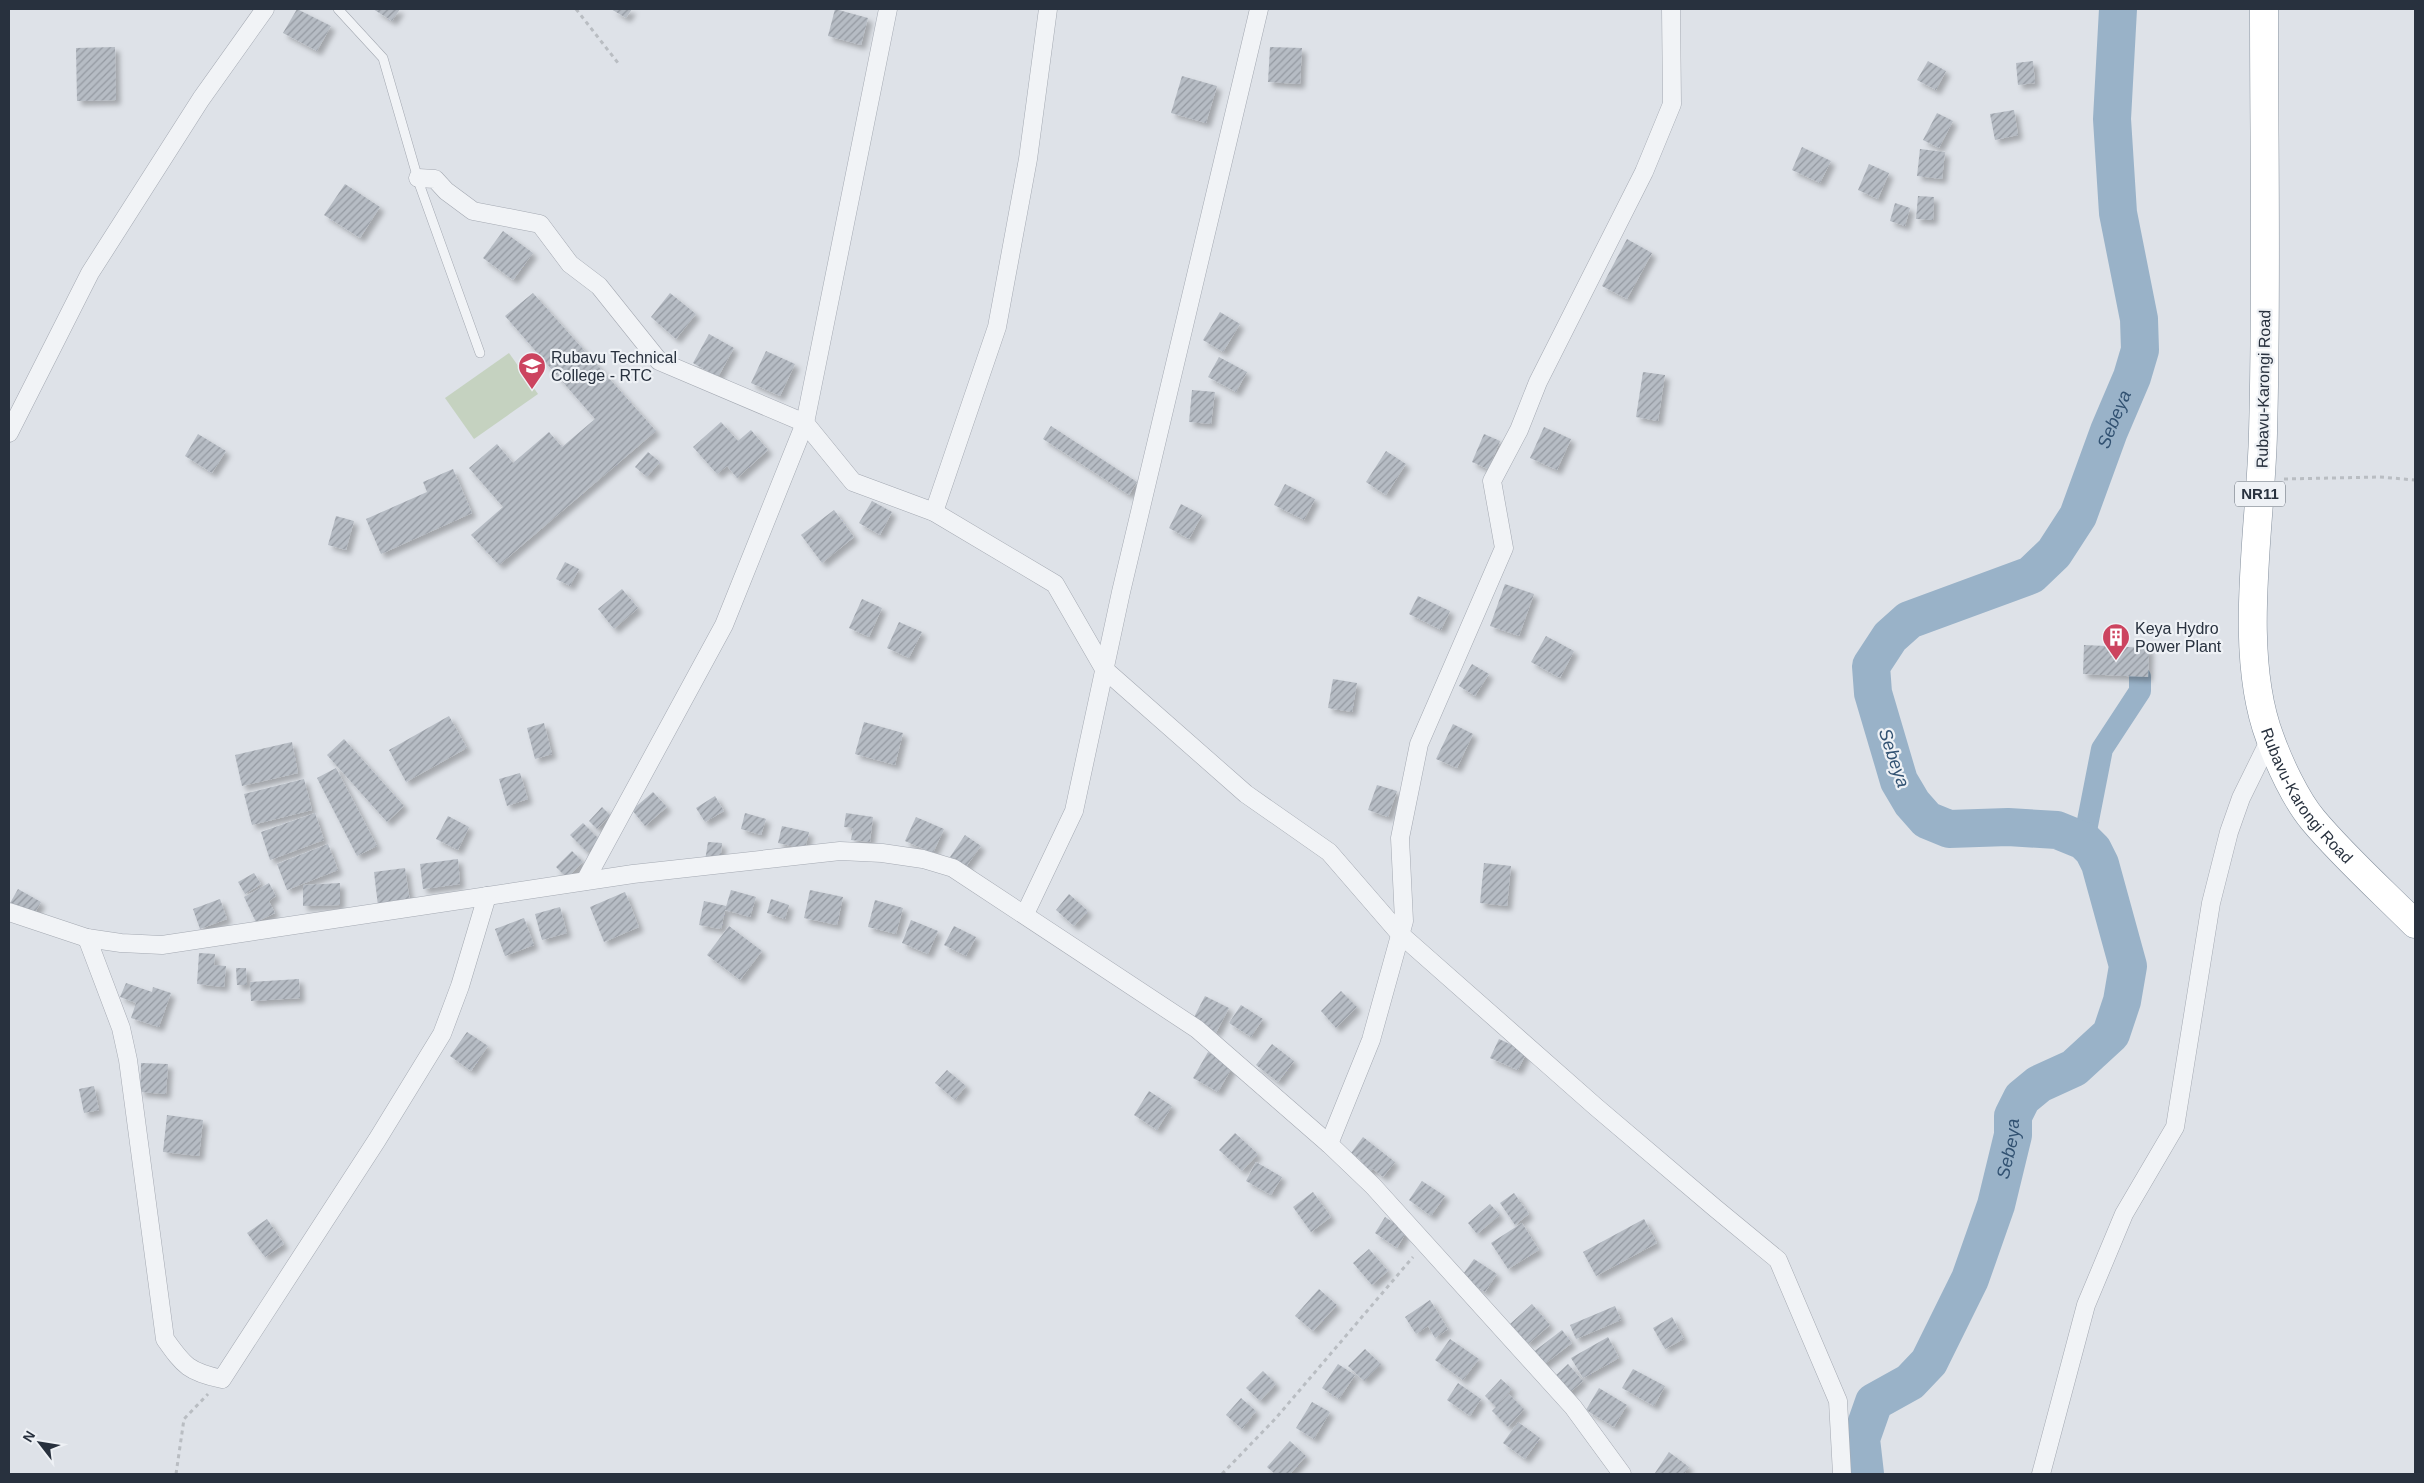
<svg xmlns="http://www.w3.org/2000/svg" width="2424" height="1483" viewBox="0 0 2424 1483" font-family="Helvetica,sans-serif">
<defs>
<pattern id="building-hatch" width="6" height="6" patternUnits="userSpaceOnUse" patternTransform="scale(1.25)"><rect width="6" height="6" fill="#b6bcc4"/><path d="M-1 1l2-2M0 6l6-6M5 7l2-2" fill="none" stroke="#9499a1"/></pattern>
<filter id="shadow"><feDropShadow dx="4.5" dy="4.5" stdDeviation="2.5" flood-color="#0004"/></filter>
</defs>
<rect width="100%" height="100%" fill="#dee2e8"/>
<polygon fill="#c5d2c0" points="509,353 538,394 474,439 445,398"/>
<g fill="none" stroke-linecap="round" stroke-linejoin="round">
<polyline stroke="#99b2c8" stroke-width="22" points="2084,841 2102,749 2140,691 2140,677"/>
<path stroke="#99b2c8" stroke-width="38" id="s1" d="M 1865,1474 L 1861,1439 L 1874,1402 L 1910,1382 L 1929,1362 L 1970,1279 L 1996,1205 L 2013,1135 L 2013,1116 L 2022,1098 L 2039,1084 L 2074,1068 L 2111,1034 L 2122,1001 L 2128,966 L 2100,864 L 2093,850 L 2084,841 L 2057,830 L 2008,827 L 1949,829 L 1927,820 L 1912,803 L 1899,781 L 1873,693 L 1871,666 L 1890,637 L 1909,620 L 2031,575 L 2054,553 L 2078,516 L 2109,431 L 2132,377 L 2140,350 L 2139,319 L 2118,213 L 2112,119 L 2118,9"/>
</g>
<g fill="url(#building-hatch)" filter="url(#shadow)">
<polygon points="297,9 331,26 317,51 283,33"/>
<polygon points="373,9 400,9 392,21"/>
<polygon points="611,9 632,9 626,18"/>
<polygon points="835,9 868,18 861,45 828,36"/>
<polygon points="115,47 116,100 77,101 76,48"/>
<polygon points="1270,47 1302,48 1300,84 1268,82"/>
<polygon points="1928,61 1946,71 1936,90 1917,80"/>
<polygon points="2033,61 2035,83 2018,85 2016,63"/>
<polygon points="1182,76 1217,86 1206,123 1171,113"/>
<polygon points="2014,110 2018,135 1995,140 1990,114"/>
<polygon points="1937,113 1953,121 1939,148 1923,140"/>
<polygon points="1802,147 1831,161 1820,183 1792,170"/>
<polygon points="1920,149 1945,152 1942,179 1917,176"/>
<polygon points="1869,164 1889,173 1878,199 1858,190"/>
<polygon points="345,184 380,207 360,238 324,215"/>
<polygon points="1918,196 1934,197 1933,220 1916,219"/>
<polygon points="1895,203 1910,208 1905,226 1890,221"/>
<polygon points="503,231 533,253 513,280 483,258"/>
<polygon points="1627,239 1652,253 1627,299 1602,286"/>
<polygon points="533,293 656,431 499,565 471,535 503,507 469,468 497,444 513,463 549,432 562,447 595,419 505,316"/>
<polygon points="670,293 696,314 676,339 651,317"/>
<polygon points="1220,312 1240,324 1223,352 1203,340"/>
<polygon points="709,334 734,348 718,377 693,363"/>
<polygon points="766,351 795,364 780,396 751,383"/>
<polygon points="1219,357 1247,372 1236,392 1208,377"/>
<polygon points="1643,372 1665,375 1658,421 1636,417"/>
<polygon points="1192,390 1215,392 1211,424 1189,422"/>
<polygon points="721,422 738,441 751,430 768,450 737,478 727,466 717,474 693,447"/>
<polygon points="1051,426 1137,482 1129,495 1043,439"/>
<polygon points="1544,427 1571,439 1557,470 1530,458"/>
<polygon points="198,434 226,451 212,473 185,456"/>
<polygon points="1484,434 1500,441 1488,469 1472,462"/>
<polygon points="1386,451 1406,464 1386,495 1366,482"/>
<polygon points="648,452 660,462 647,477 635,467"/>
<polygon points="453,469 472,513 381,554 366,519 427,492 423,482"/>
<polygon points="1285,484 1315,499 1304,520 1274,505"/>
<polygon points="872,501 892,512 880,535 859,523"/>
<polygon points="1181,504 1202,515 1189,539 1169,528"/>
<polygon points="834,510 854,537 822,563 801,535"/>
<polygon points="336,516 354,521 346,550 328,545"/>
<polygon points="565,562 579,569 570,586 556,579"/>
<polygon points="1505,584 1534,594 1519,636 1490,626"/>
<polygon points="622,589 638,608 614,629 598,609"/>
<polygon points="1418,596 1450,611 1441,630 1409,614"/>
<polygon points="862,599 882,608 869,637 849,628"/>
<polygon points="899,622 922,632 909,658 887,648"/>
<polygon points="1546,636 1574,651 1560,678 1531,662"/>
<polygon points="2084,645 2149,648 2148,677 2083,674"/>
<polygon points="1472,664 1489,674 1475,696 1459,686"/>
<polygon points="1333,679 1357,683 1352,712 1328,708"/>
<polygon points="449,716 467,748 406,782 389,750"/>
<polygon points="864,722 903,733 895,765 855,754"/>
<polygon points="544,723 552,754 535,759 527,728"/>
<polygon points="1453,724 1473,734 1457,768 1436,759"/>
<polygon points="344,739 404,806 387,822 327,755"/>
<polygon points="292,742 298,773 242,786 235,755"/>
<polygon points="336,768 377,846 357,856 317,778"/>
<polygon points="520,773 528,799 507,806 499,779"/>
<polygon points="304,779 312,810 252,825 244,794"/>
<polygon points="1377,785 1397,791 1388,817 1368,810"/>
<polygon points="653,792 667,807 645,826 632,810"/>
<polygon points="715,796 724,811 705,822 696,808"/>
<polygon points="602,807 610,815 597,829 589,821"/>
<polygon points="315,813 324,840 270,860 261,832"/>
<polygon points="745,813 766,819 761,835 741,829"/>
<polygon points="846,813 873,817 870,842 851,840 853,828 844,827"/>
<polygon points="448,816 469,827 458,850 436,839"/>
<polygon points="916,817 944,829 933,853 905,841"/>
<polygon points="583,823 600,840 587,852 570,835"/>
<polygon points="782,826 809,832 805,849 778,843"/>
<polygon points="965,835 981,846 965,868 950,857"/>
<polygon points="708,842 722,843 720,863 705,861"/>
<polygon points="328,844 338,870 287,890 277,864"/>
<polygon points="572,851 583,862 567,878 556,867"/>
<polygon points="458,859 460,884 423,889 420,864"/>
<polygon points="1484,863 1511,866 1507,906 1480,903"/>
<polygon points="405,868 410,902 378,906 374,872"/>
<polygon points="254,873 261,884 245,894 238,882"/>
<polygon points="269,883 276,896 269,901 275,913 256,922 244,897"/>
<polygon points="340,883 340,905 303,906 303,885"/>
<polygon points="18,889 41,902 32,918 9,905"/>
<polygon points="731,890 756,897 750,917 725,910"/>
<polygon points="810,890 843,897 837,925 804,918"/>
<polygon points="625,892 639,927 604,942 590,907"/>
<polygon points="1069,894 1088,911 1074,926 1056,910"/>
<polygon points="220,899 227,919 200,929 193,909"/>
<polygon points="771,899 789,905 785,919 767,913"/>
<polygon points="875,900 903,908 896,934 868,927"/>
<polygon points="704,901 726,906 721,929 699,925"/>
<polygon points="560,907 567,933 542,940 535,914"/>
<polygon points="524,918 534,945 505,956 495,929"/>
<polygon points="911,920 938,931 928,954 902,943"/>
<polygon points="729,926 762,951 740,980 707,955"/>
<polygon points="954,926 976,937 966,956 944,945"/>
<polygon points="199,953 215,954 214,965 226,966 224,987 197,984"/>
<polygon points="236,968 246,968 247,985 237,985"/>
<polygon points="299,979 300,998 251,1001 250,982"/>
<polygon points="126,983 152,992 153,987 171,993 159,1027 131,1018 136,1003 120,997"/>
<polygon points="1341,991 1357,1007 1336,1028 1321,1011"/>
<polygon points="1205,996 1229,1008 1216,1033 1192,1021"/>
<polygon points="1241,1005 1263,1019 1251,1037 1229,1023"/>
<polygon points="467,1032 488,1046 471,1071 450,1056"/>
<polygon points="1499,1039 1527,1052 1518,1070 1490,1058"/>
<polygon points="1272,1044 1294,1061 1278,1082 1256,1065"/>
<polygon points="1208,1052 1233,1066 1218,1092 1193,1078"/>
<polygon points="141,1063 168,1064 166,1094 140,1092"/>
<polygon points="947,1070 966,1086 955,1100 935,1083"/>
<polygon points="94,1086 99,1110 84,1113 79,1089"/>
<polygon points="1149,1091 1172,1106 1157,1130 1134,1115"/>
<polygon points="167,1115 203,1120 199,1156 163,1152"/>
<polygon points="1235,1133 1258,1154 1242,1171 1219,1150"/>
<polygon points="1363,1137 1395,1162 1383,1177 1373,1169 1367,1173 1357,1165 1361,1160 1351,1153"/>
<polygon points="1256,1162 1282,1177 1271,1195 1246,1181"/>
<polygon points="1422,1181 1445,1196 1431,1216 1409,1200"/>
<polygon points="1313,1192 1331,1217 1311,1232 1293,1207"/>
<polygon points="1514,1193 1529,1214 1515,1225 1500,1203"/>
<polygon points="1490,1204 1500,1215 1477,1234 1468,1223"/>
<polygon points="1385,1217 1407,1231 1397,1248 1375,1233"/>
<polygon points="267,1219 284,1244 265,1257 247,1233"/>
<polygon points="1644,1219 1657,1243 1596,1276 1583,1252"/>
<polygon points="1522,1223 1539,1250 1508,1269 1491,1243"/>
<polygon points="1369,1249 1388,1271 1372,1285 1353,1263"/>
<polygon points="1474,1259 1497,1274 1485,1292 1461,1277"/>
<polygon points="1319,1289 1337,1305 1313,1331 1295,1316"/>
<polygon points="1430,1300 1448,1329 1435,1338 1428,1326 1416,1334 1405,1317"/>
<polygon points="1532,1304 1550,1325 1528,1344 1510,1324"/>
<polygon points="1615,1306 1621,1320 1576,1339 1570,1325"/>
<polygon points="1672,1317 1684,1339 1665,1349 1653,1328"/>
<polygon points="1562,1330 1572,1343 1542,1366 1532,1353"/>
<polygon points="1608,1337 1619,1358 1583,1378 1571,1358"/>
<polygon points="1450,1339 1479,1359 1463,1380 1435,1360"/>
<polygon points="1365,1349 1381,1364 1364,1381 1348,1366"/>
<polygon points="1338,1364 1355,1375 1339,1399 1322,1388"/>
<polygon points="1568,1364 1583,1381 1567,1395 1552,1379"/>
<polygon points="1633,1369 1665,1386 1654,1406 1622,1388"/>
<polygon points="1263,1371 1276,1384 1260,1401 1246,1388"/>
<polygon points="1501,1379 1512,1389 1498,1404 1509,1394 1524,1409 1508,1427 1492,1411 1496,1407 1485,1396"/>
<polygon points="1458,1383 1481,1399 1470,1416 1447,1400"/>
<polygon points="1599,1388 1627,1405 1614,1427 1586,1410"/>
<polygon points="1241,1398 1256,1411 1242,1429 1226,1415"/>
<polygon points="1312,1402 1330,1412 1314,1439 1296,1428"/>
<polygon points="1518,1422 1540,1438 1525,1459 1503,1443"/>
<polygon points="1290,1441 1306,1456 1290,1474 1275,1474 1267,1467"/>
<polygon points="1669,1452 1689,1467 1684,1474 1655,1473"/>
</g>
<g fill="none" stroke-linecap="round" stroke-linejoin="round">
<g stroke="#a4a9b2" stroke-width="10">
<polyline id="lane" points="338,9 383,58 420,186 480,353"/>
</g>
<g stroke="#a4a9b2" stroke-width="19">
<g id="street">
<polyline points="418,178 435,179 446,191 473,211 540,224 570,264 599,286 659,361 805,423 853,482 934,512 1055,584 1104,669 1246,794 1329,852 1400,934 1596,1107 1715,1208 1778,1260 1838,1401 1842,1474"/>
<polyline points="9,433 90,273 201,99 265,9"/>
<polyline points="934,512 997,327 1028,159 1048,9"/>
<polyline points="585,881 724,625 805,423 888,9"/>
<polyline points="9,912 87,938 121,943 162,945 633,874 840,851 882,853 923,859 953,868 1197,1029 1329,1144 1373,1186 1573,1407 1622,1474"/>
<polyline points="1025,914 1074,811 1121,592 1259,9"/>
<path d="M 87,938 L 121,1028 L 128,1060 L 165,1339 C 184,1366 189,1372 222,1379 L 377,1140 L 442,1034 L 460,986 L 487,896"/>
<polyline points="1329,1144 1371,1040 1404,921 1400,838 1419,744 1504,548 1492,481 1519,430 1538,382 1644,172 1672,104 1671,9"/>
<polyline points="2041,1474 2086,1305 2124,1214 2175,1127 2211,903 2229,832 2241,798 2270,739"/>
</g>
</g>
<g stroke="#86919e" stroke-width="29">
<g id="highway">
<path id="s2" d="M 2264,9 C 2264,150 2267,292 2263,433 C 2261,526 2237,651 2270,738 C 2279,763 2296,800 2313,820 C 2344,857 2381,890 2415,924"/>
</g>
</g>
<g stroke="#b9bdc2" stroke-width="3" stroke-dasharray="4 4" stroke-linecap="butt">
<polyline points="576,9 618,63"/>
<polyline points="2284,479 2380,477 2415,480"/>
<polyline points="176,1474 184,1419 208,1394"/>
<polyline points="1222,1474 1276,1418 1413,1257"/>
</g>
<use href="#lane" stroke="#f1f3f6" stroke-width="9"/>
<use href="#street" stroke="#f1f3f6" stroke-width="18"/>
<use href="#highway" stroke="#fff" stroke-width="28"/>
</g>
<defs>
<g id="school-pin" transform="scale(1.4375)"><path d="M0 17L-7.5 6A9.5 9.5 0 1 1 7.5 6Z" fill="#cc445f" stroke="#eef1f5"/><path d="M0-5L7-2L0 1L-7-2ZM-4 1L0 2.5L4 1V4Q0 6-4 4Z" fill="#fff"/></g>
<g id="building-pin" transform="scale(1.4375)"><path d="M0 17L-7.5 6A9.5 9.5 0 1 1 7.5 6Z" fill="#cc445f" stroke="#eef1f5"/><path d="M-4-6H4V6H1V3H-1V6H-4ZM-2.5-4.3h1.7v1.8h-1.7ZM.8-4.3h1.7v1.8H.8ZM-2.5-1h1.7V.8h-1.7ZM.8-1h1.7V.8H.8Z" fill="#fff"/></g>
</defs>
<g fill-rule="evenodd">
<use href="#school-pin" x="532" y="366"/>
<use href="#building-pin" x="2116" y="637"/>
</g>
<g text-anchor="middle" stroke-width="4.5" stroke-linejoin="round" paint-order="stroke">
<rect fill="#eef1f5" stroke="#636b75" stroke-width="1" x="2235" y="481.5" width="50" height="25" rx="4"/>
<g font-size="15" font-weight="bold" fill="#28313e">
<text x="2260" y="499">NR11</text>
</g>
<g font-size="16" fill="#28313e" stroke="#eef1f5" text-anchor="start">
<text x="551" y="363">Rubavu Technical<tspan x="551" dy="18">College - RTC</tspan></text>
<text x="2135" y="634">Keya Hydro<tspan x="2135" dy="18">Power Plant</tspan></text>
</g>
<g font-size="16" fill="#28313e" stroke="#eef1f5">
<text transform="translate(2263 389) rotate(-89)" y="6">Rubavu-Karongi Road</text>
<text dy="6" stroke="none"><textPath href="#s2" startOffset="800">Rubavu-Karongi Road</textPath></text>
</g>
<g font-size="18" font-style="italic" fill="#325272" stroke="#eef1f5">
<text dy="6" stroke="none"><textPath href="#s1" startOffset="1438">Sebeya</textPath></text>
<text transform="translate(1894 758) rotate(71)" y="6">Sebeya</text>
<text dy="6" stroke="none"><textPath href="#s1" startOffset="372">Sebeya</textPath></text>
</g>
</g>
<rect width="2424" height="1483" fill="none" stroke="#28313e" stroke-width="20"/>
<g transform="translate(40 1443) rotate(301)" stroke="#eef1f5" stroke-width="4" paint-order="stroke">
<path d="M0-4L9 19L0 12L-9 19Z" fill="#28313e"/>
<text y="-8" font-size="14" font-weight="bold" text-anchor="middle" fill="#28313e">N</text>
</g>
</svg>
